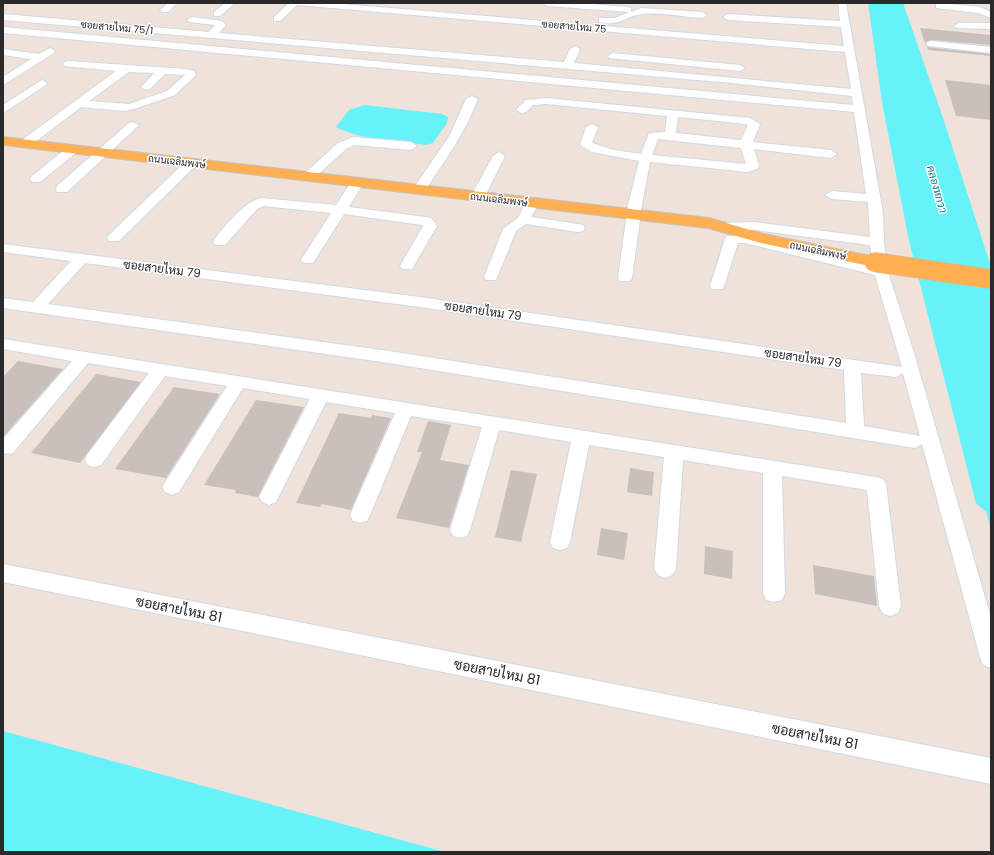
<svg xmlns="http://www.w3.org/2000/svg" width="994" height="855" viewBox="0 0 994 855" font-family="Poppins,Sarabun,sans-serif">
<rect width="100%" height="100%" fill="#eee2db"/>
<g fill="#65f3f9">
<polygon points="868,3 903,3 943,118 991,267 991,533 987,513 976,503 909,241 882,102"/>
<path d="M 365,105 L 442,114 L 448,117 L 447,123 L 433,143 L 426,145 C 399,141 360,140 336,127 L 349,110 Z"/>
<polygon points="3,731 445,852 3,852"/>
</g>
<g fill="#c9bfbb">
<polygon points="920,28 991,35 991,45 931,40 925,43"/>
<polygon points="927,47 991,54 991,56 928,50"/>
<polygon points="945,80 991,85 991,120 956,116"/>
<polygon points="18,361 63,369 3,437 3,377"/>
<polygon points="96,374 141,382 80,463 31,453"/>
<polygon points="174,387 220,394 166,478 115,469"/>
<polygon points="256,400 304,407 258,497 235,493 236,490 204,485"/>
<polygon points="339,413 371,418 372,415 391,418 351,510 322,504 320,507 296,503"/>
<polygon points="428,421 451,425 440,460 469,465 449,528 396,518 422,452 417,452"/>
<polygon points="630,468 654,472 652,496 627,492"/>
<polygon points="511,470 537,474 521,542 495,537"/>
<polygon points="601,528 628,533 624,560 597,555"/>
<polygon points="705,546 733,551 732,579 704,574"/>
<polygon points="813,565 874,576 877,606 815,594"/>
</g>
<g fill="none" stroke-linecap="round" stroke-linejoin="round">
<g stroke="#d0d9e5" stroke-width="2">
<g id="minor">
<polygon points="168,3 177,3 168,12 162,12 160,10"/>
<polygon points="225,3 235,3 220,16 214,16 214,12"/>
<path d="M 289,3 L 330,3 L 844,46 L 841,27 L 728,20 L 723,17 L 728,14 L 840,21 L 838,3 L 846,3 L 883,213 L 884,242 L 888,272 L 914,353 L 991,618 L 991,668 L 983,665 L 980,657 L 922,444 L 915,448 L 389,363 L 3,308 L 3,298 L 33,302 L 71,261 L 3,252 L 3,244 L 420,297 L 902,367 L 875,275 L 745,243 L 738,243 L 724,286 L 722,289 L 712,289 L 710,286 L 725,239 L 727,236 L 746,235 L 873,266 L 870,245 L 754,230 L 724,231 L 719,230 L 717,227 L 719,224 L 724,223 L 754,222 L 870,237 L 868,202 L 832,199 L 825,195 L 832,191 L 866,194 L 854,112 L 3,33 L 3,27 L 853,105 L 852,96 L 732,83 L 3,20 L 3,14 L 209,32 L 215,25 L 189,22 L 187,20 L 192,17 L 222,21 L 226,25 L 219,33 L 564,62 L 570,49 L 575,46 L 580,49 L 574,63 L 851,89 L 845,52 L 297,5 L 280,21 L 274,21 L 274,17 ZM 85,263 L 420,307 L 844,370 L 846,423 L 389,351 L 48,304 ZM 861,373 L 896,377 L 903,373 L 920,436 L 864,426 Z"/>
<path d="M 543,3 L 578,3 L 628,7 L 631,8 L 631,12 L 641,8 L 702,12 L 707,15 L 702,18 C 683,17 662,12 643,14 C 626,15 621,27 599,22 L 599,18 L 615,18 L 629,12 L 547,6 Z"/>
<polygon points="939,3 980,7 991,12 991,18 978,13 936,8 936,4"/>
<polygon points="959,23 991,23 991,29 956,28 954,26"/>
<polygon points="931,41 991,47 991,53 928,46 926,44 928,42"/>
<polygon points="50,48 55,51 54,53 3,85 3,77 31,59 3,55 3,49 39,54"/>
<polygon points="613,53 740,65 745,68 740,71 609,58 608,56"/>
<path d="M 68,61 L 185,69 L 194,71 L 196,75 L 175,95 L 137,108 L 125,111 L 81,107 L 30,146 L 22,146 L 20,143 L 22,140 L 116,71 L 64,66 L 63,64 L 64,62 ZM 129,72 L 154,73 L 141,87 L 146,90 L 150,89 L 165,74 L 185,75 L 167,91 L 129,104 L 89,101 Z"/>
<polygon points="42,80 47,83 46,85 3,113 3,105"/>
<path d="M 472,96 L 478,99 C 465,133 444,162 424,192 L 414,192 L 413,189 L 450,135 L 466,99 Z"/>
<path d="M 546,98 L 750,118 L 760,124 L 753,142 L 831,150 L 837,154 L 831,158 L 754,149 L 759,166 L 757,169 L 748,172 L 650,162 L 642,205 L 632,278 L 630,281 L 620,281 L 618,278 L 628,205 L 639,161 L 592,152 L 580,145 L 586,127 L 592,124 L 598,127 L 592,143 L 614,150 L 641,154 L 649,133 L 665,132 L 667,116 L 546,104 L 533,105 L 526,112 L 522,113 L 516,110 L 526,100 ZM 678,117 L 747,124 L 748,125 L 741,140 L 676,133 ZM 658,139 L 741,148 L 746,164 L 652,155 Z"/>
<polygon points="133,122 139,125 137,127 67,192 57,192 56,189 57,186 129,123"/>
<polygon points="353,137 411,142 417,146 411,150 355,145 346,149 312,180 304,180 302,177 304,174 338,143"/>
<polygon points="73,145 79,149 77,152 40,182 32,182 30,179 32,176 69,146"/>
<polygon points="499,152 505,156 485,196 483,199 473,199 471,196 493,156"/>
<polygon points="191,159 195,160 197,163 195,166 119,241 109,241 107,238 109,235 187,160"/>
<path d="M 358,178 L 364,182 L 349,207 L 426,217 L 431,218 L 437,226 L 412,269 L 402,269 L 400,266 L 423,226 L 422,225 L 344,214 L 313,263 L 303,263 L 301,260 L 331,213 L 263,206 L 257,209 L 225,245 L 215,245 L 213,242 C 223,227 244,202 261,198 L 336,205 L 353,179 Z"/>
<polygon points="532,199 537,200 539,203 531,217 578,224 583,225 585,228 583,231 578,232 526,224 516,231 496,280 486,280 484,277 503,229 518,218 527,200"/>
<polygon points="3,339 876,477 883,479 886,484 901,606 898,613 890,616 882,613 879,606 867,490 782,476 785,593 782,600 774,602 766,600 763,593 763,473 683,460 676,569 672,575 665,578 658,575 654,569 664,457 589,445 570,542 567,548 560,550 553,548 550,542 571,442 499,430 470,530 467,536 460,538 453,536 450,530 482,427 411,416 370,515 367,521 360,523 353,521 350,515 395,413 326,402 276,502 269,505 262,502 259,497 310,399 243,388 179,492 172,495 165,492 162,487 227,386 165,376 101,465 94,467 87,465 85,460 87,455 149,373 88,363 13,453 3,454 3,439 72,361 3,349"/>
<polygon points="3,564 991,758 991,784 3,582"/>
</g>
</g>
<g stroke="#c3c3c3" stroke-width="2">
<polygon id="major" points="3,137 709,218 764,234 880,258 883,262 880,266 874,267 761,243 708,228 3,145"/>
</g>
<use href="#minor" fill="#fff" fill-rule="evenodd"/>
<use href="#major" fill="#fdaf51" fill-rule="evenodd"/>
<g stroke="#c3c3c3" stroke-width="20" stroke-linecap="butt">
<polyline id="major-bridge" points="874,262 991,279"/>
</g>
<use href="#major-bridge" stroke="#fdaf51" stroke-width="19"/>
</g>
<g text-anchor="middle" stroke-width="3" stroke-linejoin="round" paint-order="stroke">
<g font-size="10" fill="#2a2a2a" stroke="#fff">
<text transform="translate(574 26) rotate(5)" y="4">ซอยสายไหม 75</text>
<text transform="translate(117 27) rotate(5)" y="4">ซอยสายไหม 75/1</text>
<text transform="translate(177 161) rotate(7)" y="4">ถนนเฉลิมพงษ์</text>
<text transform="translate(499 199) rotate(7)" y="4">ถนนเฉลิมพงษ์</text>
<text transform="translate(818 250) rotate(12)" y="4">ถนนเฉลิมพงษ์</text>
</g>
<g font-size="11" font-style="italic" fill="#038091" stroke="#fff">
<text transform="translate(937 189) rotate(74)" y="4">คลองหกวา</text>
</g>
<g font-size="12" fill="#2a2a2a" stroke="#fff">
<text transform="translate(162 269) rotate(7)" y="4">ซอยสายไหม 79</text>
<text transform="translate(483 311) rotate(8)" y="4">ซอยสายไหม 79</text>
<text transform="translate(803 358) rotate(8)" y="4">ซอยสายไหม 79</text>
</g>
<g font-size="14" fill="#2a2a2a" stroke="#fff">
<text transform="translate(179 609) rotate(11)" y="5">ซอยสายไหม 81</text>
<text transform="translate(497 672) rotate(11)" y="5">ซอยสายไหม 81</text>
<text transform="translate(815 736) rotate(11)" y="5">ซอยสายไหม 81</text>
</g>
</g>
<rect width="994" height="855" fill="none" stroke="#2a2a2a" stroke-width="8"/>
</svg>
